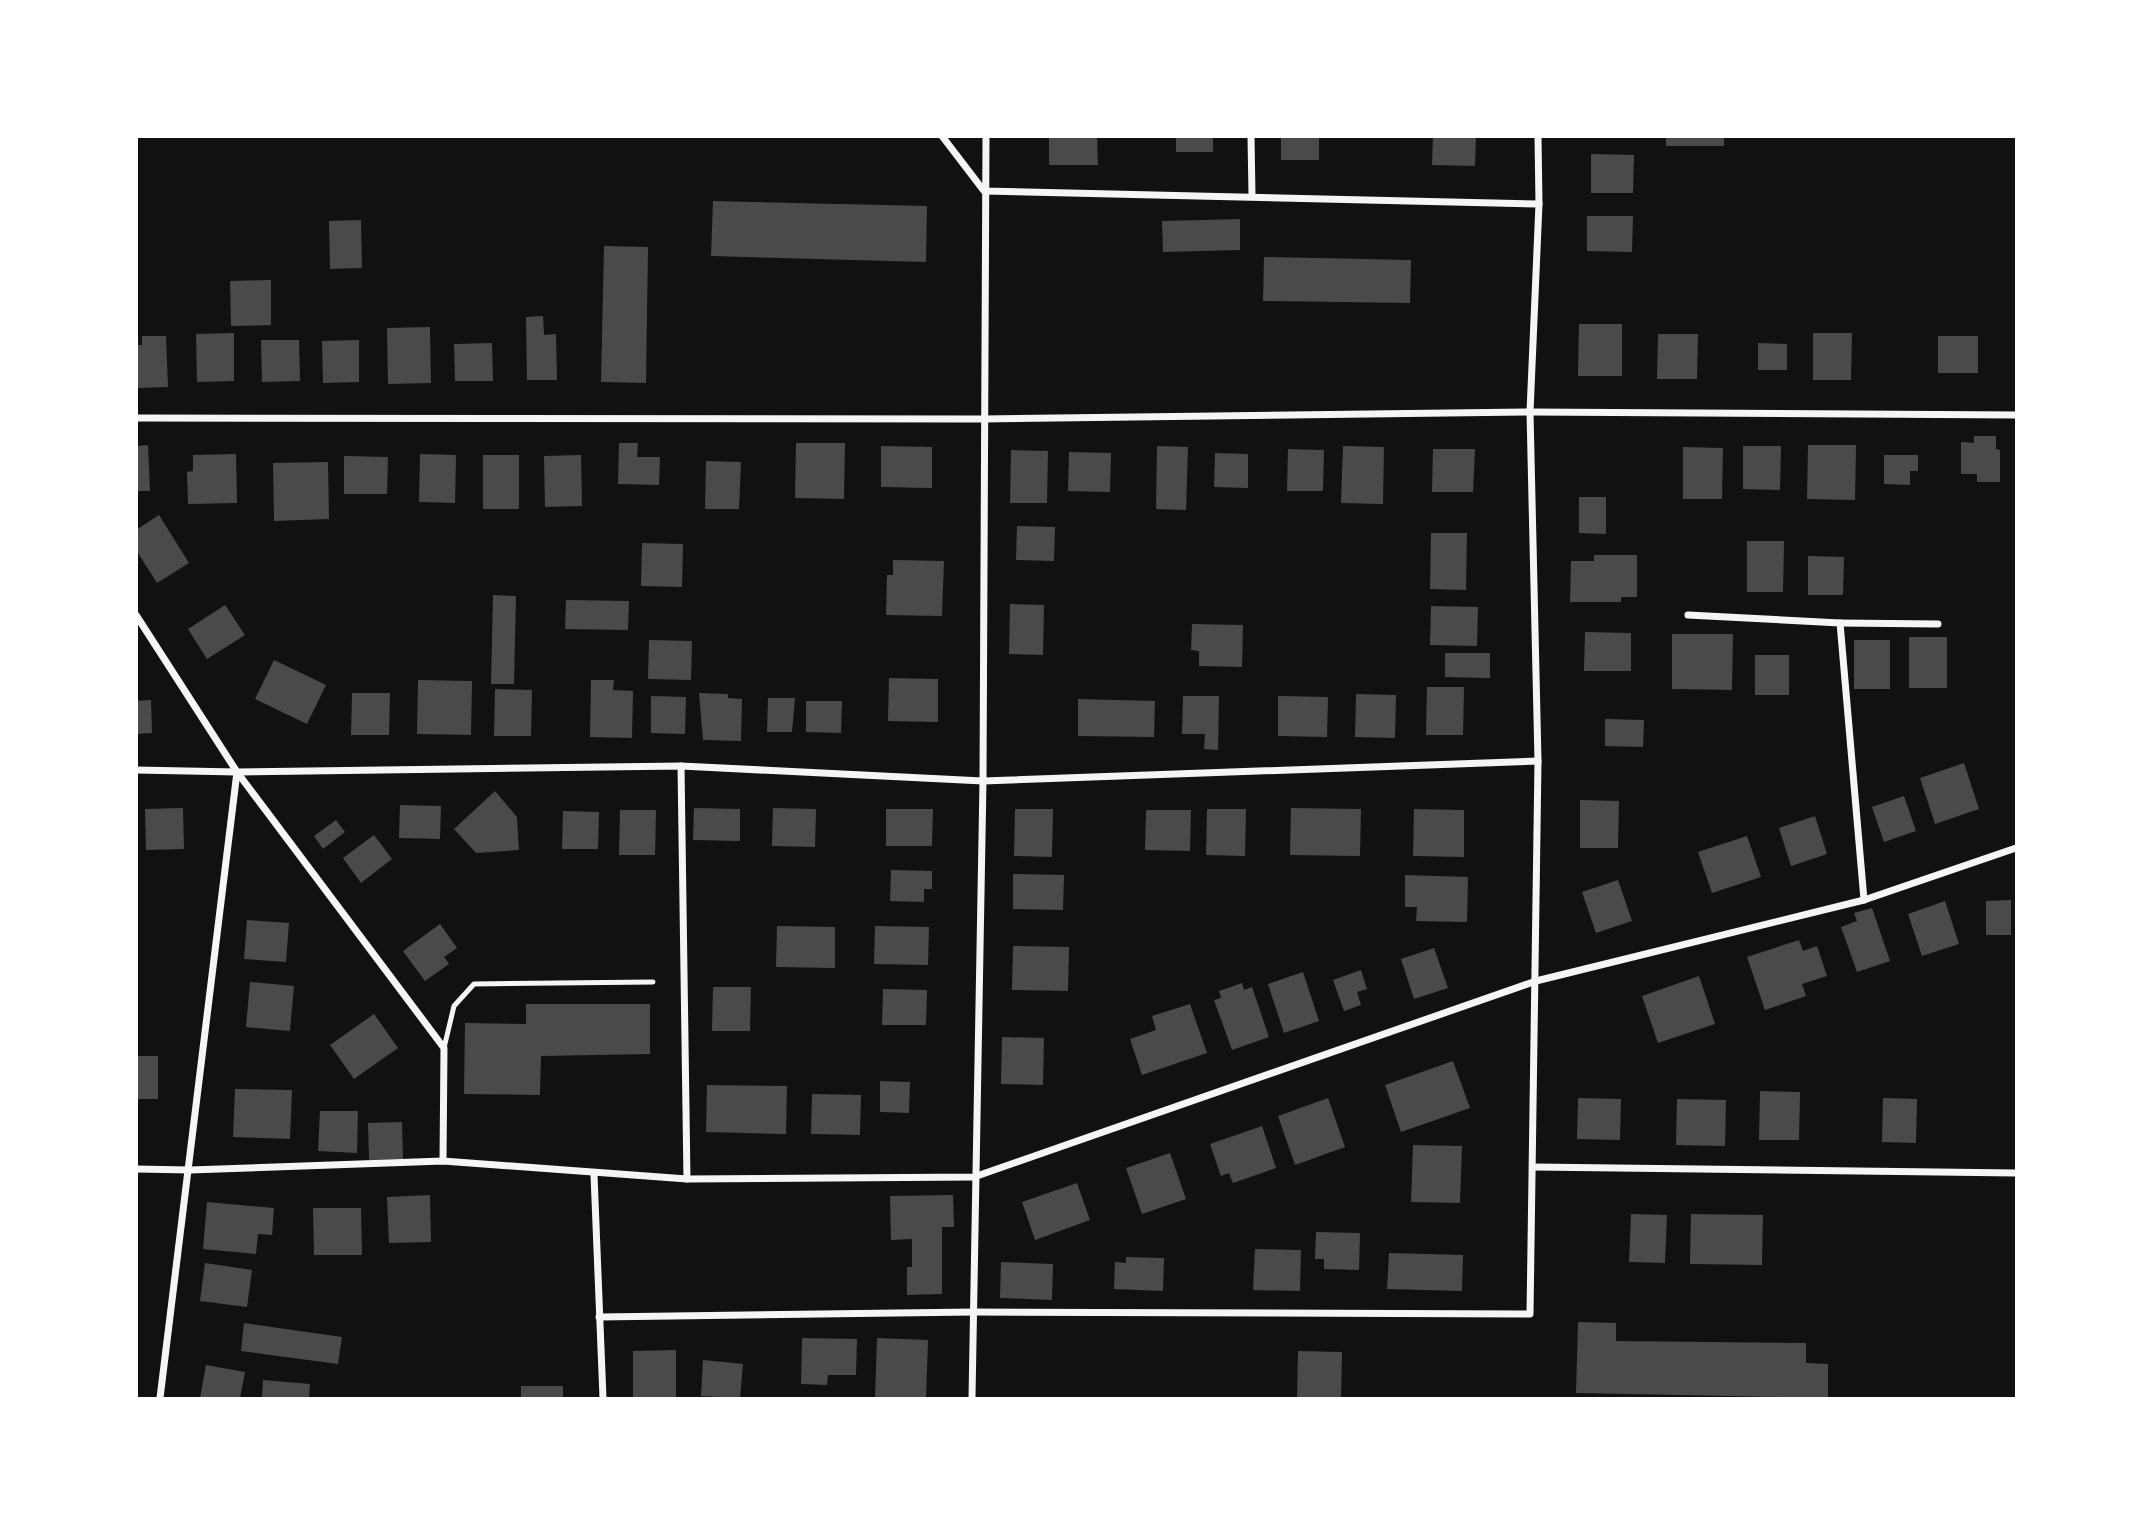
<svg xmlns="http://www.w3.org/2000/svg" width="2153" height="1535" viewBox="0 0 2153 1535" font-family="'Alegreya Sans',sans-serif">
<rect width="100%" height="100%" fill="#111"/>
<g fill="#4a4a4a">
<polygon points="1049,136 1097,136 1098,165 1049,165"/>
<rect x="1176" y="136" width="37" height="16"/>
<rect x="1281" y="136" width="38" height="24"/>
<polygon points="1433,136 1476,136 1475,166 1432,165"/>
<rect x="1666" y="136" width="58" height="10"/>
<polygon points="1591,154 1634,155 1633,193 1591,193"/>
<polygon points="713,201 927,206 926,262 711,256"/>
<polygon points="1587,216 1633,216 1632,252 1587,251"/>
<polygon points="1240,219 1240,250 1163,252 1162,221"/>
<polygon points="361,220 362,268 330,269 329,221"/>
<polygon points="604,246 648,247 646,383 601,382"/>
<polygon points="1264,257 1411,260 1410,303 1263,301"/>
<polygon points="271,280 271,325 231,326 230,281"/>
<polygon points="543,316 544,335 556,334 557,380 527,380 526,317"/>
<polygon points="1579,324 1622,324 1622,376 1578,376"/>
<polygon points="430,327 431,383 388,384 387,328"/>
<polygon points="234,333 234,381 197,382 196,334"/>
<polygon points="1813,333 1852,333 1851,380 1813,380"/>
<polygon points="1658,334 1698,334 1697,379 1657,379"/>
<polygon points="142,336 166,336 168,387 136,388 136,345 142,345"/>
<rect x="1938" y="336" width="40" height="37"/>
<polygon points="261,340 299,340 300,381 262,382"/>
<polygon points="359,340 359,382 323,383 322,341"/>
<polygon points="492,343 493,381 455,381 454,344"/>
<polygon points="1758,343 1787,344 1787,370 1758,370"/>
<polygon points="1974,436 1996,436 1996,449 2000,450 2000,482 1977,482 1977,474 1961,474 1961,442 1974,443"/>
<polygon points="619,443 638,443 637,457 660,457 659,485 618,484"/>
<polygon points="796,443 845,443 844,499 795,498"/>
<polygon points="148,445 150,491 136,491 136,446"/>
<polygon points="1808,445 1856,445 1855,500 1807,499"/>
<polygon points="881,446 932,447 932,488 881,487"/>
<polygon points="1157,446 1188,447 1186,510 1156,509"/>
<polygon points="1343,446 1384,447 1383,504 1341,503"/>
<polygon points="1743,446 1781,446 1780,490 1743,489"/>
<polygon points="1683,447 1723,448 1722,499 1683,499"/>
<polygon points="1288,449 1324,450 1323,491 1287,491"/>
<polygon points="1433,449 1475,449 1473,492 1432,492"/>
<polygon points="1011,450 1048,451 1047,503 1010,503"/>
<polygon points="1069,452 1111,453 1110,492 1068,491"/>
<polygon points="1215,453 1248,454 1248,488 1214,487"/>
<polygon points="236,454 237,503 188,504 187,472 193,471 193,455"/>
<polygon points="420,454 456,455 455,503 419,502"/>
<rect x="483" y="455" width="36" height="54"/>
<polygon points="581,455 582,506 545,507 544,456"/>
<polygon points="1884,455 1918,455 1918,471 1910,471 1910,485 1884,484"/>
<polygon points="344,456 388,457 387,494 344,494"/>
<polygon points="706,461 741,462 739,509 705,509"/>
<polygon points="328,462 329,519 274,521 273,463"/>
<polygon points="1579,497 1606,497 1606,534 1579,533"/>
<polygon points="159,515 189,563 157,583 136,550 136,530"/>
<polygon points="1017,526 1055,527 1054,561 1016,560"/>
<polygon points="1431,533 1467,533 1466,590 1430,589"/>
<polygon points="1747,541 1784,541 1783,592 1747,592"/>
<polygon points="642,543 683,544 682,587 641,586"/>
<polygon points="1594,555 1637,555 1637,597 1621,597 1621,602 1570,602 1571,561 1594,561"/>
<polygon points="1808,556 1844,557 1843,595 1808,595"/>
<polygon points="893,560 944,561 942,616 886,615 887,575 893,575"/>
<polygon points="493,595 516,596 514,684 491,684"/>
<polygon points="566,600 629,601 628,630 565,629"/>
<polygon points="1010,604 1044,605 1043,655 1009,654"/>
<polygon points="225,605 245,635 207,659 188,629"/>
<polygon points="1431,606 1478,607 1477,646 1430,645"/>
<polygon points="1192,624 1243,625 1242,667 1199,666 1199,651 1191,650"/>
<polygon points="1585,632 1631,633 1631,671 1584,671"/>
<polygon points="1672,634 1733,634 1732,690 1672,689"/>
<rect x="1909" y="637" width="38" height="51"/>
<polygon points="649,640 692,641 691,680 648,679"/>
<rect x="1854" y="640" width="36" height="49"/>
<polygon points="1445,653 1490,653 1490,678 1445,677"/>
<rect x="1755" y="655" width="34" height="40"/>
<polygon points="274,660 326,685 307,724 255,699"/>
<polygon points="889,678 938,679 938,722 888,721"/>
<polygon points="418,680 472,681 471,735 417,734"/>
<polygon points="591,680 614,680 613,690 633,691 632,738 590,737"/>
<polygon points="1427,687 1464,687 1463,735 1426,735"/>
<polygon points="495,689 532,690 531,736 494,736"/>
<polygon points="352,693 390,693 389,735 351,735"/>
<polygon points="699,693 728,694 728,698 742,699 741,741 703,740"/>
<polygon points="1356,694 1396,695 1395,738 1355,737"/>
<polygon points="651,696 686,697 685,734 651,733"/>
<polygon points="1183,696 1219,696 1218,750 1204,749 1205,734 1182,734"/>
<polygon points="1278,696 1328,697 1327,737 1278,736"/>
<polygon points="768,698 795,698 792,732 767,732"/>
<polygon points="1078,699 1155,701 1154,737 1078,736"/>
<polygon points="151,700 152,733 136,734 136,701"/>
<polygon points="806,701 842,701 841,733 806,732"/>
<polygon points="1605,719 1644,720 1643,747 1605,746"/>
<polygon points="1964,763 1979,809 1935,824 1920,778"/>
<polygon points="495,791 517,817 519,850 476,853 454,829"/>
<polygon points="1904,796 1916,831 1884,842 1872,807"/>
<polygon points="1580,800 1619,801 1618,848 1580,848"/>
<polygon points="400,805 441,806 440,839 399,838"/>
<polygon points="183,808 184,849 146,850 145,809"/>
<polygon points="694,808 740,809 740,841 693,840"/>
<polygon points="773,808 816,809 815,847 772,846"/>
<polygon points="1291,808 1361,809 1360,856 1290,855"/>
<polygon points="886,809 933,809 932,846 886,846"/>
<polygon points="1015,809 1053,809 1052,857 1014,856"/>
<polygon points="1207,809 1246,809 1245,856 1206,855"/>
<polygon points="1414,809 1464,810 1464,857 1413,856"/>
<polygon points="620,810 656,810 655,855 619,855"/>
<polygon points="1146,810 1191,810 1190,851 1145,850"/>
<polygon points="563,811 599,812 598,849 562,849"/>
<polygon points="1815,816 1827,854 1791,866 1779,828"/>
<polygon points="336,820 345,832 323,849 314,836"/>
<polygon points="374,835 392,859 361,883 343,858"/>
<polygon points="1747,836 1761,877 1712,893 1698,852"/>
<polygon points="891,870 932,871 932,889 924,889 924,902 890,901"/>
<polygon points="1013,874 1064,875 1063,910 1013,909"/>
<polygon points="1405,875 1468,877 1467,922 1416,921 1417,907 1405,907"/>
<polygon points="1618,880 1632,921 1596,933 1582,892"/>
<polygon points="2011,900 2011,935 1986,935 1986,901"/>
<polygon points="1945,901 1959,944 1922,956 1908,914"/>
<polygon points="1872,908 1890,961 1857,972 1841,927 1857,921 1854,913"/>
<polygon points="247,920 289,923 286,962 244,959"/>
<polygon points="440,924 457,948 444,957 449,964 425,981 403,951"/>
<polygon points="777,926 835,927 835,968 776,967"/>
<polygon points="875,926 929,927 928,965 874,964"/>
<polygon points="1799,940 1803,951 1817,946 1827,976 1802,984 1806,996 1765,1010 1747,957"/>
<polygon points="1013,946 1069,947 1068,991 1012,990"/>
<polygon points="1434,948 1448,988 1414,999 1401,959"/>
<polygon points="1361,970 1367,989 1357,992 1361,1005 1344,1011 1333,980"/>
<polygon points="1303,972 1319,1021 1284,1033 1268,984"/>
<polygon points="1699,976 1715,1024 1658,1043 1642,996"/>
<polygon points="250,982 294,986 290,1031 246,1027"/>
<polygon points="1242,983 1244,990 1252,987 1269,1037 1232,1050 1214,1000 1221,998 1219,991"/>
<polygon points="713,987 751,987 750,1031 712,1031"/>
<polygon points="883,989 927,990 926,1025 882,1025"/>
<polygon points="526,1004 650,1004 650,1054 541,1056 540,1095 464,1094 465,1023 526,1024"/>
<polygon points="1190,1004 1207,1053 1142,1075 1130,1039 1156,1030 1152,1016"/>
<polygon points="374,1014 398,1048 354,1079 330,1045"/>
<polygon points="1002,1037 1044,1038 1043,1085 1001,1084"/>
<rect x="136" y="1056" width="22" height="43"/>
<polygon points="1453,1061 1470,1108 1401,1132 1385,1085"/>
<polygon points="880,1081 910,1082 909,1113 880,1112"/>
<polygon points="707,1085 787,1086 786,1134 706,1132"/>
<polygon points="235,1089 292,1090 290,1139 233,1137"/>
<polygon points="1760,1091 1800,1092 1799,1140 1759,1140"/>
<polygon points="812,1094 861,1095 860,1135 811,1134"/>
<polygon points="1328,1098 1345,1147 1295,1165 1278,1116"/>
<polygon points="1578,1098 1621,1099 1620,1140 1577,1139"/>
<polygon points="1883,1098 1917,1099 1916,1143 1882,1142"/>
<polygon points="1677,1099 1726,1100 1725,1146 1676,1145"/>
<polygon points="320,1111 358,1111 357,1153 318,1151"/>
<polygon points="402,1122 403,1159 369,1160 368,1123"/>
<polygon points="1262,1126 1276,1168 1233,1183 1229,1173 1221,1176 1210,1144"/>
<polygon points="1413,1145 1462,1146 1460,1203 1411,1202"/>
<polygon points="1170,1153 1186,1199 1142,1214 1126,1168"/>
<polygon points="1077,1183 1090,1220 1035,1240 1022,1202"/>
<polygon points="430,1195 431,1242 389,1243 387,1197"/>
<polygon points="953,1195 954,1227 942,1227 942,1294 907,1295 907,1267 912,1267 912,1239 891,1240 890,1196"/>
<polygon points="207,1202 274,1208 272,1235 258,1234 256,1254 203,1249"/>
<polygon points="313,1208 361,1208 362,1255 314,1255"/>
<polygon points="1631,1214 1667,1215 1665,1263 1629,1262"/>
<polygon points="1691,1214 1763,1215 1762,1265 1690,1264"/>
<polygon points="1316,1232 1360,1233 1359,1270 1324,1269 1324,1259 1315,1259"/>
<polygon points="1255,1249 1301,1250 1300,1291 1253,1290"/>
<polygon points="1389,1253 1463,1255 1462,1291 1387,1289"/>
<polygon points="1126,1257 1164,1258 1163,1291 1114,1289 1115,1262 1126,1263"/>
<polygon points="1001,1262 1053,1264 1052,1300 1000,1298"/>
<polygon points="205,1263 252,1270 247,1307 200,1301"/>
<polygon points="1578,1322 1616,1323 1616,1341 1806,1343 1806,1363 1828,1364 1828,1398 1576,1393"/>
<polygon points="244,1323 342,1337 338,1364 241,1351"/>
<polygon points="802,1338 857,1339 856,1375 828,1375 827,1385 801,1384"/>
<polygon points="877,1338 928,1340 926,1398 875,1398"/>
<polygon points="676,1350 676,1398 633,1398 633,1351"/>
<polygon points="1298,1351 1342,1352 1341,1398 1297,1398"/>
<polygon points="703,1360 743,1364 740,1398 701,1396"/>
<polygon points="206,1365 245,1372 240,1398 200,1398"/>
<polygon points="263,1380 310,1384 309,1398 262,1398"/>
<rect x="521" y="1386" width="42" height="12"/>
</g>
<g fill="none" stroke-linecap="round" stroke-linejoin="round">
<polyline stroke="#f5f5f5" stroke-width="5" points="444,1048 454,1006 474,984 653,982"/>
<g stroke="#f5f5f5" stroke-width="7">
<polyline points="942,136 984,191 1539,204"/>
<polyline points="1251,136 1252,196"/>
<polyline points="136,418 983,419 1530,412 2016,415"/>
<polyline points="136,615 237,772 444,1048 443,1161"/>
<polyline points="1688,615 1840,623 1864,900"/>
<polyline points="1840,623 1938,624"/>
<polyline points="681,766 687,1179"/>
<polyline points="136,770 237,772 681,766 983,781 1538,761"/>
<polyline points="1534,1167 2016,1173"/>
<polyline points="136,1169 190,1170 443,1161 687,1179 974,1177 1536,981 1864,900 2016,848"/>
<polyline points="594,1175 603,1398"/>
<polyline points="599,1317 973,1312 1530,1314 1538,761 1530,412 1539,204 1538,136"/>
<polyline points="160,1398 237,772"/>
<polyline points="972,1398 983,781 986,136"/>
</g>
</g>
<rect width="2153" height="1535" fill="none" stroke="#ffffff" stroke-width="276"/>
</svg>
